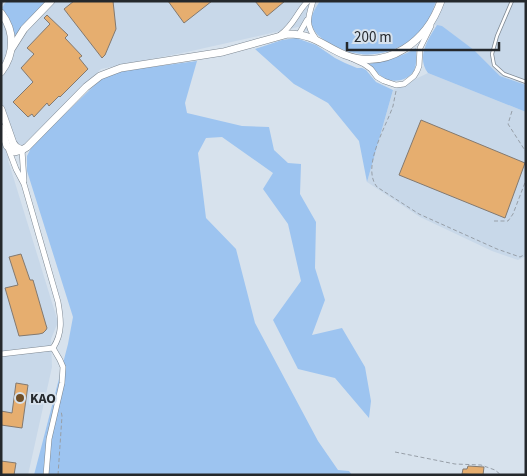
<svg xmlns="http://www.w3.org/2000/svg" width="527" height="476" viewBox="0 0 527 476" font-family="'Source Sans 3',sans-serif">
<rect width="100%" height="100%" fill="#d7e2ed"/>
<g fill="#c8d8e9">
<polygon points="1,1 526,1 526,85 500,76 474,50 442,27 434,25 365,56 298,27 187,52 101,69 8,160 58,322 51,339 52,367 28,475 1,475"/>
<polygon points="428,73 526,112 526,256 518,260 492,251 420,217 367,182 393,90"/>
</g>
<g fill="#9dc4f0">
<polygon points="8,1 46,1 15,37 10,21 2,8 5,3"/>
<path d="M 320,1 L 436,1 C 433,10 430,18 425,26 C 420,33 412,39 405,44 C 379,58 357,58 331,44 C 323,40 313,33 311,22 C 311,14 316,8 320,1 Z"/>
<path d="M 437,25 L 442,26 L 474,50 L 500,76 L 526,85 L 526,112 L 428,73 C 416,57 428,39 437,25 Z"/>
<polygon points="296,38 316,45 335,58 345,63 357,68 362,68 366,70 376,82 393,90 367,182 359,141 328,103 294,84 255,49 282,40"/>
<path d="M 416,48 C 416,54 417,62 415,68 C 411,80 394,84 384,78 C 378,75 374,68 369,64 C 386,61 401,57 416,48 Z"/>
<polygon points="197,61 185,103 187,113 242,126 269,127 274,150 288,163 301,164 300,194 316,222 315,268 325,300 312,335 342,328 365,367 371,401 369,418 335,378 298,369 273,320 301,281 288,224 263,189 273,173 222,137 206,138 198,153 206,218 236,249 255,323 318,441 338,470 349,471 352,475 34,475 68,344 73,317 27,171 27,156 32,146 103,77 121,71"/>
</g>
<g fill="#e6ae6f" stroke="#83796f">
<polygon points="74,1 113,1 116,29 105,55 102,58 64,9"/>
<polygon points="168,1 212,1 184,23"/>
<polygon points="255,1 285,1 267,16"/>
<polygon points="47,15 68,35 65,38 82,56 79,58 88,69 60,97 59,96 49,106 47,103 34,117 32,114 28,117 13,102 33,82 21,68 34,54 27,48 50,24 44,18"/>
<polygon points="421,120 525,163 505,218 399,175"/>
<polygon points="21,254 30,280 33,280 46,325 47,328 46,330 43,333 39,334 19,336 5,288 18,285 9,257"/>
<polygon points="16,383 28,385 22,428 1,425 1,411 12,413"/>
<polygon points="1,461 16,463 14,475 1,475"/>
<polygon points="468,466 484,467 483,475 462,474 463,469 467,469"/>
</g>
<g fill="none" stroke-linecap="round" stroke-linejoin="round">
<g stroke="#7d8791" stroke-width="4">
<g id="lane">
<polyline points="512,1 497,36 492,54 494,65 504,74 526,82"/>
<polyline points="1,2 2,1"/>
</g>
</g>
<g stroke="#7d8791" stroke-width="6">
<g id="street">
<path d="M 313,1 C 308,18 305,24 316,39"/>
<polyline points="299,34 307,20"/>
<path d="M 280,35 C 295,24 296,13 308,1"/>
<polyline points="351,58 364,64 371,69 377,77 384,81 396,85 404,84 414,76 417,71 419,66 420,48 431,26"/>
<path d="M 8,148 L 16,169 L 24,184 L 58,302 C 61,319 63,333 53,348 L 60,360 L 63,367 L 62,383 L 49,439 L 46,475"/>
<polyline points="22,150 24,181"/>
<polyline points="1,354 53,348"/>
</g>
</g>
<g stroke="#7d8791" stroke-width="8">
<g id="secondary">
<path d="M 1,13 C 15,31 15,54 1,72"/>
<polyline points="12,48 24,29 51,1"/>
<polyline points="1,109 13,143 16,147 22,150"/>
<path d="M 1,128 L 7,146 L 15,152 L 22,150 L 27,147 L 86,87 L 100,76 L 113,71 L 121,68 L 223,52 L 288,34 C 314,34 323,46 345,55 C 388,71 427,41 441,1"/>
</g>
</g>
<g stroke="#979fa8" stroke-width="1" stroke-dasharray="4 2.5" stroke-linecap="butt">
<path d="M 396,91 C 395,96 394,101 393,106 C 386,127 361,167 377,187 L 419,214 L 497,249 L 520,257 L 526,254"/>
<polyline points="512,111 508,124 526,152"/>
<polyline points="494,221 508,221 513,214 526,180"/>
<polyline points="395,452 455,464 481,465 495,470 501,475"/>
<polyline points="58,475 62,416 61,411"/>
</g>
<use href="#lane" stroke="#fff" stroke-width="2.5"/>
<use href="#street" stroke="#fff" stroke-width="5"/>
<use href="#secondary" stroke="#fff" stroke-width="7"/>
</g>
<circle fill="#704e26" stroke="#d7e2ed" stroke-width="2" cx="20" cy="398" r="5"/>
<g text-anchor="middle" stroke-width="4" stroke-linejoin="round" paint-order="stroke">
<g font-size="14" font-weight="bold" fill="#24282c" stroke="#d7e2ed" text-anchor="start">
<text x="30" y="403">KAO</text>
</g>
</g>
<rect width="527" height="476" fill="none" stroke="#24282c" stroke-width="5"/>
<path d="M347 42v8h152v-8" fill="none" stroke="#24282c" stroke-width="2.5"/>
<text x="354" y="42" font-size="15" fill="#24282c" stroke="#d7e2ed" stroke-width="4" paint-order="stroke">200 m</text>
</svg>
